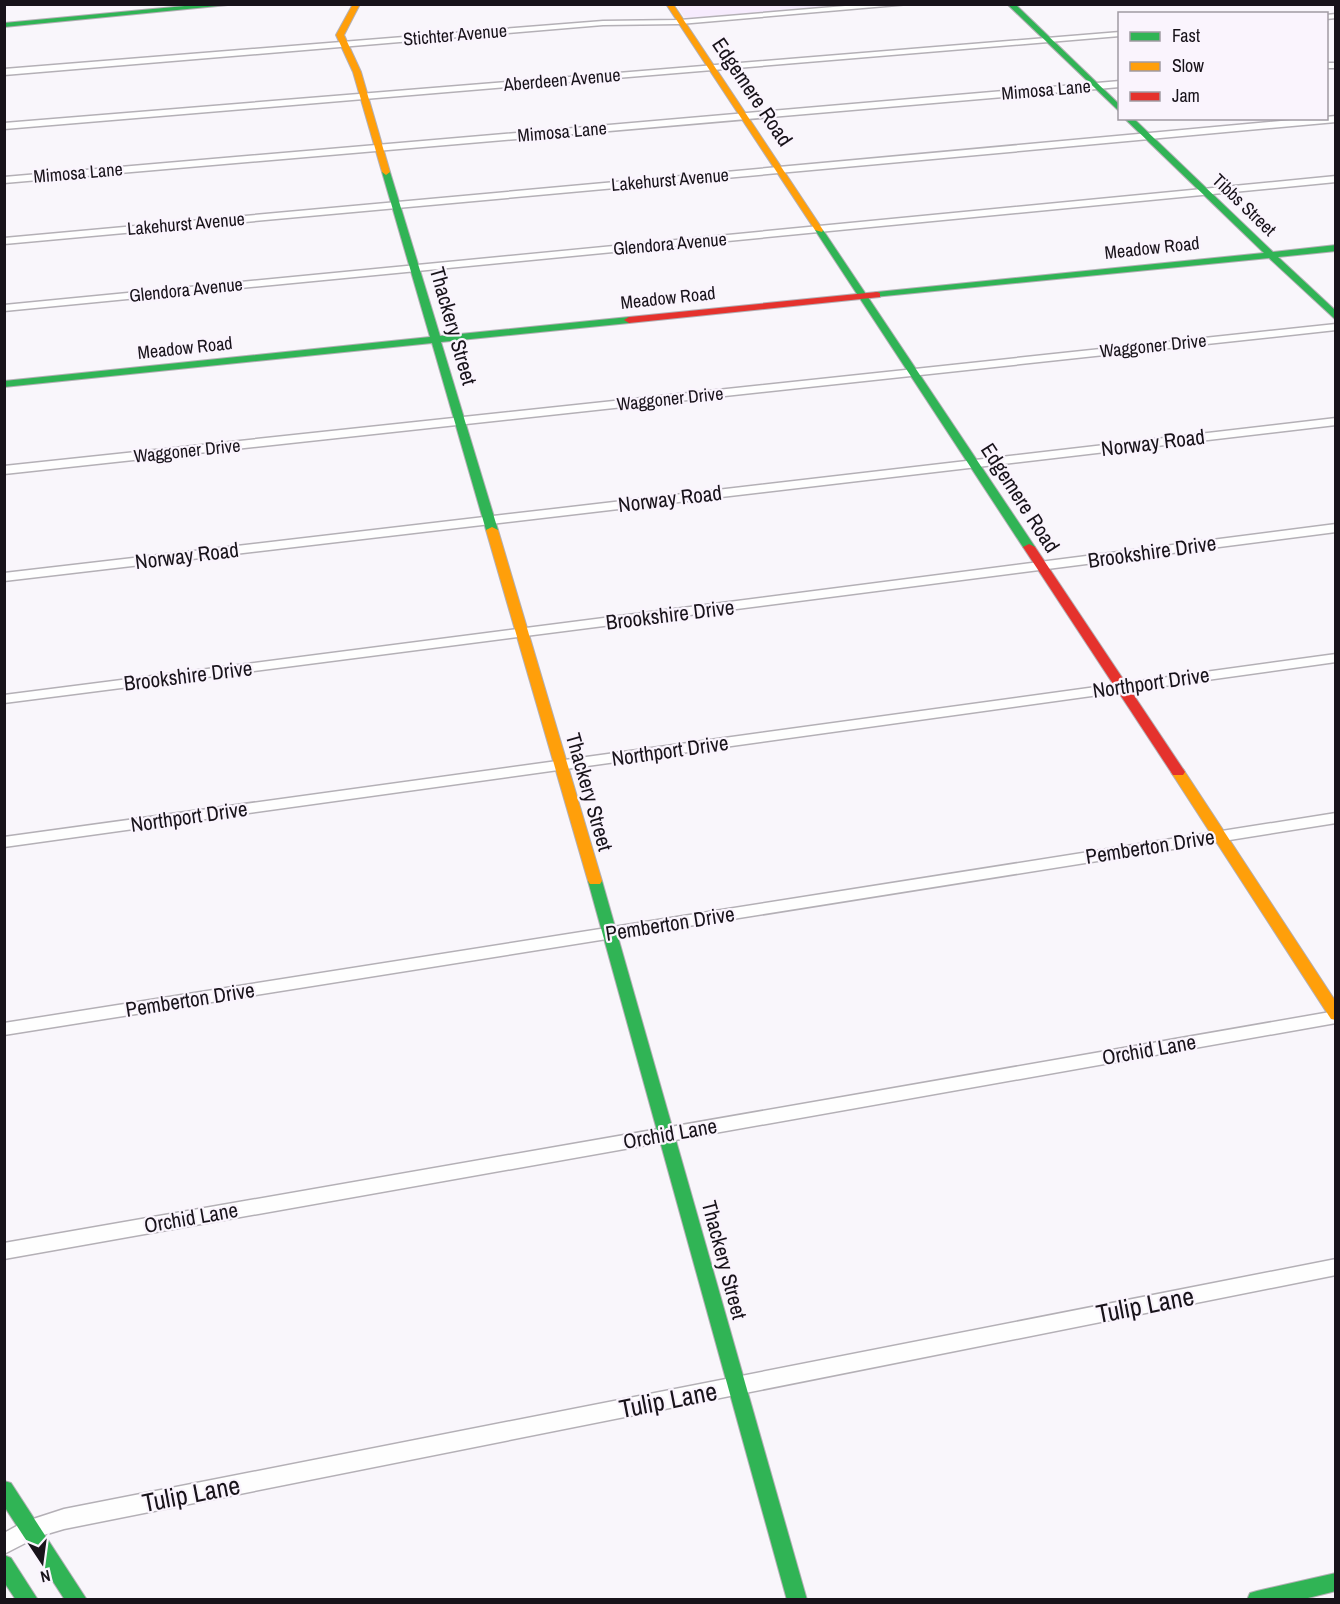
<svg xmlns="http://www.w3.org/2000/svg" width="1340" height="1604" viewBox="0 0 1340 1604" font-family="'Archivo Narrow',sans-serif">
<rect width="100%" height="100%" fill="#f9f6fb"/>
<polygon fill="#f6ebfd" points="676,5 861,5 685,18"/>
<g fill="none" stroke-linecap="round" stroke-linejoin="round">
<g stroke="#b4b0b6" stroke-width="3">
<g id="street">
<polygon points="869,4 909,4 680,24 603,25 4,75 4,69 603,21 680,20"/>
<polygon points="1336,14 1336,18 1326,19 1326,15"/>
<polygon points="1120,32 1120,36 4,129 4,123"/>
<rect x="1326" y="63" width="10" height="5"/>
<polygon points="1120,81 1120,87 4,183 4,177"/>
<polygon points="1336,116 1336,122 4,244 4,238"/>
<polygon points="1336,176 1336,182 4,311 4,305"/>
<polygon points="1336,324 1336,330 4,474 4,466"/>
<polygon points="1336,418 1336,425 4,581 4,573"/>
<polygon points="1336,524 1336,532 4,703 4,695"/>
<polygon points="1336,654 1336,662 4,847 4,837"/>
<polygon points="1336,813 1336,823 4,1035 4,1023"/>
<polygon points="1336,1011 1336,1023 4,1259 4,1243"/>
<polygon points="1336,1259 1336,1275 64,1529 37,1537 4,1554 4,1533 24,1522 64,1509"/>
</g>
</g>
<g stroke="#b4b0b6" stroke-width="2">
<g id="fast">
<polygon points="206,4 238,4 4,27 4,23"/>
<polygon points="1007,4 1015,4 1120,105 1120,112"/>
<polygon points="1124,118 1133,118 1273,252 1336,245 1336,251 1278,257 1336,311 1336,320 1269,258 874,297 874,293 877,292 1264,253"/>
<polygon points="386,169 390,172 440,336 629,317 634,320 629,323 441,342 498,530 496,532 488,532 486,530 432,343 4,387 4,381 430,337 382,172"/>
<polygon points="816,228 823,230 1035,547 1033,549 1029,550 1023,547 815,230"/>
<polygon points="595,876 602,881 807,1600 787,1600 588,881"/>
<polygon points="4,1481 11,1483 87,1600 65,1600 4,1506"/>
<polygon points="4,1555 11,1558 38,1600 16,1600 4,1582"/>
<polygon points="1336,1573 1336,1591 1300,1600 1247,1600 1250,1593 1257,1591"/>
</g>
</g>
<g stroke="#b4b0b6" stroke-width="2">
<g id="slow">
<polygon points="353,4 360,4 344,35 361,72 390,172 386,175 382,172 353,72 336,35"/>
<polygon points="666,4 673,4 823,230 822,232 815,230"/>
<polygon points="492,527 498,530 602,881 600,884 590,884 588,881 486,530"/>
<polygon points="1178,768 1183,769 1336,1002 1336,1020 1331,1019 1171,772"/>
</g>
</g>
<g stroke="#b4b0b6" stroke-width="2">
<g id="jam">
<polygon points="877,292 880,293 880,297 629,323 624,320 629,317"/>
<polygon points="1029,544 1035,547 1185,772 1183,775 1173,775 1023,547"/>
</g>
</g>
<use href="#street" fill="#fefefe" fill-rule="evenodd"/>
<use href="#fast" fill="#30b455" fill-rule="evenodd"/>
<use href="#slow" fill="#ff9f0a" fill-rule="evenodd"/>
<use href="#jam" fill="#e5322d" fill-rule="evenodd"/>
</g>
<g text-anchor="middle" stroke-width="4.5" stroke-linejoin="round" paint-order="stroke">
<g font-size="18" fill="#18131a" stroke="#faf4fd">
<text transform="translate(455 35) rotate(-5)" y="6">Stichter Avenue</text>
<text transform="translate(562 80) rotate(-5)" y="6">Aberdeen Avenue</text>
<text transform="translate(1046 90) rotate(-5)" y="6">Mimosa Lane</text>
<text transform="translate(562 132) rotate(-5)" y="6">Mimosa Lane</text>
<text transform="translate(78 173) rotate(-5)" y="6">Mimosa Lane</text>
<text transform="translate(670 180) rotate(-5)" y="6">Lakehurst Avenue</text>
<text transform="translate(1244 205) rotate(44)" y="6">Tibbs Street</text>
<text transform="translate(186 224) rotate(-5)" y="6">Lakehurst Avenue</text>
<text transform="translate(670 244) rotate(-5)" y="6">Glendora Avenue</text>
<text transform="translate(1152 248) rotate(-6)" y="6">Meadow Road</text>
<text transform="translate(186 290) rotate(-6)" y="6">Glendora Avenue</text>
<text transform="translate(668 298) rotate(-6)" y="6">Meadow Road</text>
<text transform="translate(1153 346) rotate(-6)" y="6">Waggoner Drive</text>
<text transform="translate(185 348) rotate(-6)" y="6">Meadow Road</text>
<text transform="translate(670 399) rotate(-6)" y="6">Waggoner Drive</text>
<text transform="translate(187 451) rotate(-6)" y="6">Waggoner Drive</text>
</g>
<g font-size="21" fill="#18131a" stroke="#faf4fd">
<text transform="translate(752 92) rotate(56)" y="7">Edgemere Road</text>
<text transform="translate(453 326) rotate(74)" y="7">Thackery Street</text>
<text transform="translate(1153 443) rotate(-7)" y="7">Norway Road</text>
<text transform="translate(1020 498) rotate(57)" y="7">Edgemere Road</text>
<text transform="translate(670 499) rotate(-7)" y="7">Norway Road</text>
<text transform="translate(1152 552) rotate(-8)" y="7">Brookshire Drive</text>
<text transform="translate(187 556) rotate(-7)" y="7">Norway Road</text>
<text transform="translate(670 615) rotate(-7)" y="7">Brookshire Drive</text>
<text transform="translate(188 676) rotate(-7)" y="7">Brookshire Drive</text>
<text transform="translate(1151 683) rotate(-8)" y="7">Northport Drive</text>
<text transform="translate(670 751) rotate(-8)" y="7">Northport Drive</text>
<text transform="translate(589 792) rotate(74)" y="7">Thackery Street</text>
<text transform="translate(189 817) rotate(-8)" y="7">Northport Drive</text>
<text transform="translate(1150 847) rotate(-9)" y="7">Pemberton Drive</text>
<text transform="translate(670 924) rotate(-9)" y="7">Pemberton Drive</text>
<text transform="translate(190 1000) rotate(-9)" y="7">Pemberton Drive</text>
<text transform="translate(1149 1050) rotate(-10)" y="7">Orchid Lane</text>
<text transform="translate(670 1134) rotate(-10)" y="7">Orchid Lane</text>
<text transform="translate(191 1218) rotate(-10)" y="7">Orchid Lane</text>
<text transform="translate(724 1260) rotate(75)" y="7">Thackery Street</text>
</g>
<g font-size="26" fill="#18131a" stroke="#faf4fd">
<text transform="translate(1145 1305) rotate(-11)" y="9">Tulip Lane</text>
<text transform="translate(668 1400) rotate(-11)" y="9">Tulip Lane</text>
<text transform="translate(191 1494) rotate(-11)" y="9">Tulip Lane</text>
</g>
</g>
<rect width="1340" height="1604" fill="none" stroke="#18131a" stroke-width="12"/>
<rect x="1118" y="12" width="210" height="108" fill="#faf4fd" stroke="#a09aa2" stroke-width="1.5"/>
<rect x="1130" y="32" width="30" height="9" fill="#30b455" stroke="#a09aa2" stroke-width="1.5"/>
<text x="1172" y="42" font-size="18" fill="#18131a">Fast</text>
<rect x="1130" y="62" width="30" height="9" fill="#ff9f0a" stroke="#a09aa2" stroke-width="1.5"/>
<text x="1172" y="72" font-size="18" fill="#18131a">Slow</text>
<rect x="1130" y="92" width="30" height="9" fill="#e5322d" stroke="#a09aa2" stroke-width="1.5"/>
<text x="1172" y="102" font-size="18" fill="#18131a">Jam</text>
<g transform="translate(42 1562) rotate(167)" stroke="#faf4fd" stroke-width="4.5" paint-order="stroke">
<path d="M0-4.5L10 22L0 15L-10 22Z" fill="#18131a"/>
<text y="-9" font-size="16" font-weight="bold" text-anchor="middle" fill="#18131a">N</text>
</g>
</svg>
